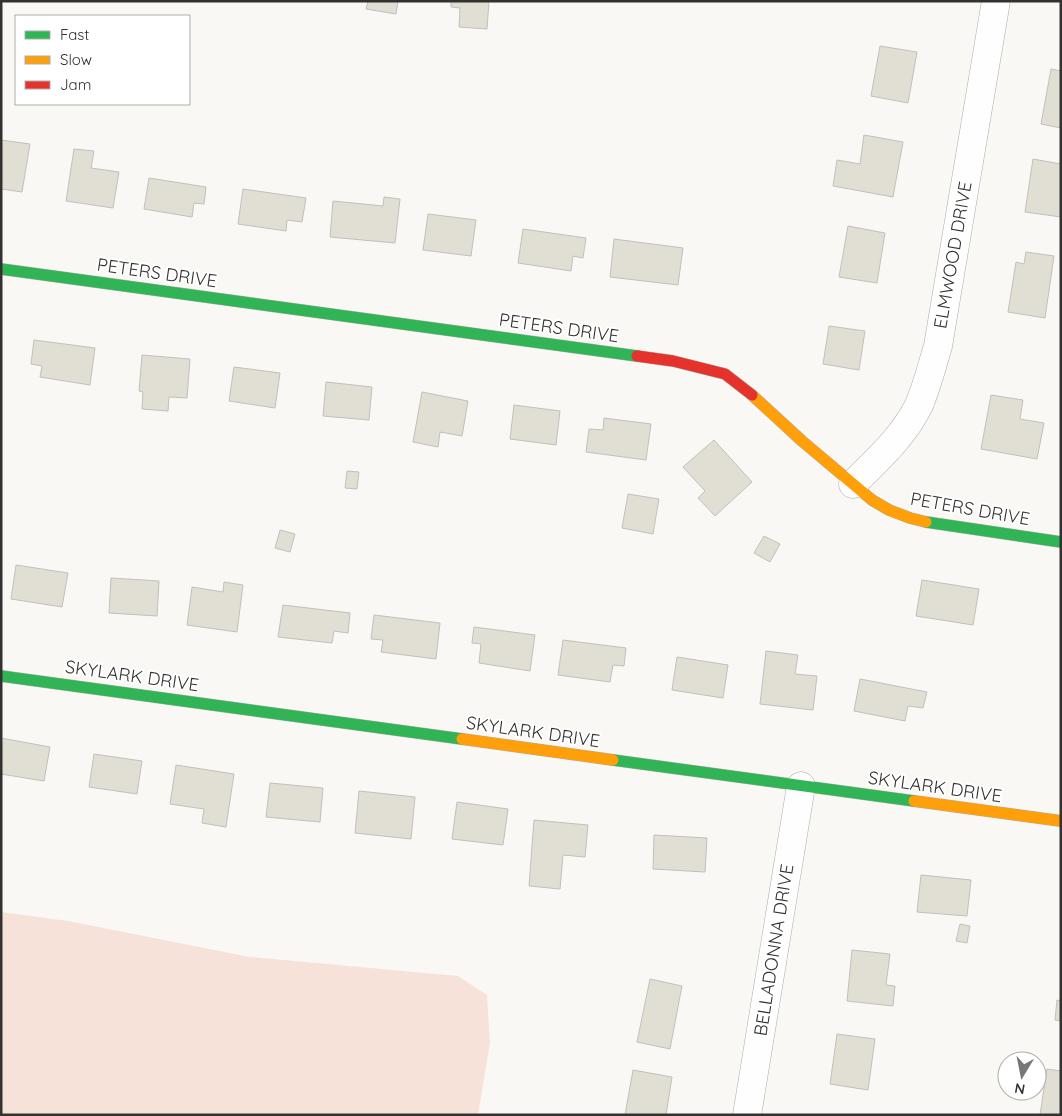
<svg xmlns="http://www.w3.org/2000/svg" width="1062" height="1116" viewBox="0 0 1062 1116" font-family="Quicksand,sans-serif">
<rect width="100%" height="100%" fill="#faf8f5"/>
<polygon fill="#f7e2da" points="1,912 68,921 250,957 458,976 487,995 490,1043 478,1115 1,1115"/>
<g fill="#e1dfd3" stroke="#c1c0bd">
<polygon points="368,1 398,1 396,14 366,9"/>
<polygon points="451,1 489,1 487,29 459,27 460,8 451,7"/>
<polygon points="880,46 917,52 908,103 871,96"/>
<polygon points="1051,69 1061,71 1061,128 1041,124"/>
<polygon points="864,135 903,142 893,197 833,186 837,160 860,164"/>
<polygon points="1,140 30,144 22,192 1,189"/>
<polygon points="74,149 94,151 91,168 119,172 113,208 66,201"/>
<polygon points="1033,159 1061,164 1061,217 1025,212"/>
<polygon points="149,178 206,187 204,204 194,203 192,217 144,209"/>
<polygon points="243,189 306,198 302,222 287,220 286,231 238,224"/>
<polygon points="384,197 400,199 395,243 330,237 333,201 383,206"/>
<polygon points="428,214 476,220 471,256 423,250"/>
<polygon points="848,226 885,233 877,283 839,277"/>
<polygon points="523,229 586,238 583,258 573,256 571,271 518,263"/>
<polygon points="614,239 683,248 678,285 610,277"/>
<polygon points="1026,252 1054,256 1045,318 1008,312 1016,262 1024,264"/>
<polygon points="829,326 865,331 859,370 823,364"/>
<polygon points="34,340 95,348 90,385 40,377 42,366 31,364"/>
<polygon points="142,355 190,359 187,398 169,397 168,411 142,409 143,392 139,391"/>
<polygon points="234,367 280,373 275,408 229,401"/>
<polygon points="326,382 372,387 369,420 323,416"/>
<polygon points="422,392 468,401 462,436 440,432 438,447 413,442"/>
<polygon points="991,395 1023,400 1020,419 1044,423 1037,459 981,449"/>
<polygon points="514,405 560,411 556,445 510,439"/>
<polygon points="604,418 651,424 646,460 586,452 589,429 603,430"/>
<polygon points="714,440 752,482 715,516 698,498 705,491 683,467"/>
<polygon points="347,471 359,472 357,489 345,488"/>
<polygon points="628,494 659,499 653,534 622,528"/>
<polygon points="280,530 295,534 290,552 275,548"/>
<polygon points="764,536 780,544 770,562 754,553"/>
<polygon points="16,565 68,573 62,607 11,599"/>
<polygon points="111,578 159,581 157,616 109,613"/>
<polygon points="922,580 979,589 973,625 916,616"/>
<polygon points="224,582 243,585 237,632 187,625 192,587 223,592"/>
<polygon points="283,605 350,613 348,633 334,631 332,643 278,637"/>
<polygon points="374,615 440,623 436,659 381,652 383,640 371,639"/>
<polygon points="474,627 535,635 530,671 479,663 481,644 472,643"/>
<polygon points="563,640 626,648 624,666 613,665 610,682 558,675"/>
<polygon points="766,651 798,655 795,674 817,676 813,710 760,704"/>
<polygon points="677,657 728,665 723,698 672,690"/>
<polygon points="860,679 927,692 923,708 908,706 905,721 854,711"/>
<polygon points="1,738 50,747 44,781 1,774"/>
<polygon points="94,754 142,761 137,794 89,787"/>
<polygon points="176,765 234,774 226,827 202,823 204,809 170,804"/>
<polygon points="270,783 323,788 320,822 266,817"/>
<polygon points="359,791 415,797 411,839 355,833"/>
<polygon points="457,802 508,809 503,845 452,839"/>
<polygon points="534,820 588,825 585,857 563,855 560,889 529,886"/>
<polygon points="654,835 707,838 705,872 653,869"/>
<polygon points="921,875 971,880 967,916 917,912"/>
<polygon points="960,924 970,926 967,943 956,941"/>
<polygon points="852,950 890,954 886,985 895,986 893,1006 847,1001"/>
<polygon points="650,979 682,986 670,1049 637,1042"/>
<polygon points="1057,1000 1061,1001 1061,1021 1055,1020"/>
<polygon points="837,1034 875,1039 868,1090 830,1084"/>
<polygon points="1047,1069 1061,1071 1061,1115 1040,1115"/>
<polygon points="633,1070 672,1077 666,1115 625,1115"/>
</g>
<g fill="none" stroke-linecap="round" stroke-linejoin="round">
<g stroke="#aeacaa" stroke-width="29">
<g id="street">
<path d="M 853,484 C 877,460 904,436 919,405 C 927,386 932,366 938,346 L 996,1"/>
<polyline points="747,1115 801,786"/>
</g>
</g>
<g stroke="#aeacaa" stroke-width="12">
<g id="fast">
<polyline points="1,269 637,356"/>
<polyline points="926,522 1061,542"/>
<polyline points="1,676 462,739"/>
<polyline points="613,760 914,801"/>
</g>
</g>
<g stroke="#aeacaa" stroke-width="12">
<g id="slow">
<polyline points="752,395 802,441 872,500 889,510 910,518 926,522"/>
<polyline points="462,739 613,760"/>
<polyline points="914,801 1061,821"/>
</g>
</g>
<g stroke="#aeacaa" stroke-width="12">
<polyline id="jam" points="637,356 673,361 725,374 752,395"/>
</g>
<use href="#street" stroke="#fefefe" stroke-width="28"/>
<use href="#fast" stroke="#30b455" stroke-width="11"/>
<use href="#slow" stroke="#ff9f0a" stroke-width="11"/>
<use href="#jam" stroke="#e5322d" stroke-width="11"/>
</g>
<g text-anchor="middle" stroke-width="4" stroke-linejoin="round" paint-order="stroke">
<g font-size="18" fill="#343230" stroke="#fff">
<text transform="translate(953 255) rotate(-80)" y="6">ELMWOOD DRIVE</text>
<text transform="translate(157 273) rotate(8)" y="6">PETERS DRIVE</text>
<text transform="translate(559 328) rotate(8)" y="6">PETERS DRIVE</text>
<text transform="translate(970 509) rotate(10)" y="6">PETERS DRIVE</text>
<text transform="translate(132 676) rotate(8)" y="6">SKYLARK DRIVE</text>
<text transform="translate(533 732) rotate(8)" y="6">SKYLARK DRIVE</text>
<text transform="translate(935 787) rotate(8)" y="6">SKYLARK DRIVE</text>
<text transform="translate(774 950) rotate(-81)" y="6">BELLADONNA DRIVE</text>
</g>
</g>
<rect width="1062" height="1116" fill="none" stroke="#343230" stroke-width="5"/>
<rect x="15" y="15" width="175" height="90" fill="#ffffff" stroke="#aeadac"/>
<rect x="25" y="31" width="25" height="8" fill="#30b455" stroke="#aeadac"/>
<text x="60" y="40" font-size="15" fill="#343230">Fast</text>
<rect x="25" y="56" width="25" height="8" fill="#ff9f0a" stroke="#aeadac"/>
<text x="60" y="65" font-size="15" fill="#343230">Slow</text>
<rect x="25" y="81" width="25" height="8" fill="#e5322d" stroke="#aeadac"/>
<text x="60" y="90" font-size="15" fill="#343230">Jam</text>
<g transform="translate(1022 1076) rotate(190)"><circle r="24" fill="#ffffff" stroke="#aeadac"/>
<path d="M0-4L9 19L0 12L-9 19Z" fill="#797775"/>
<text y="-8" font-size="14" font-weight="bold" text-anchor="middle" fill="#343230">N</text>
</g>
</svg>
